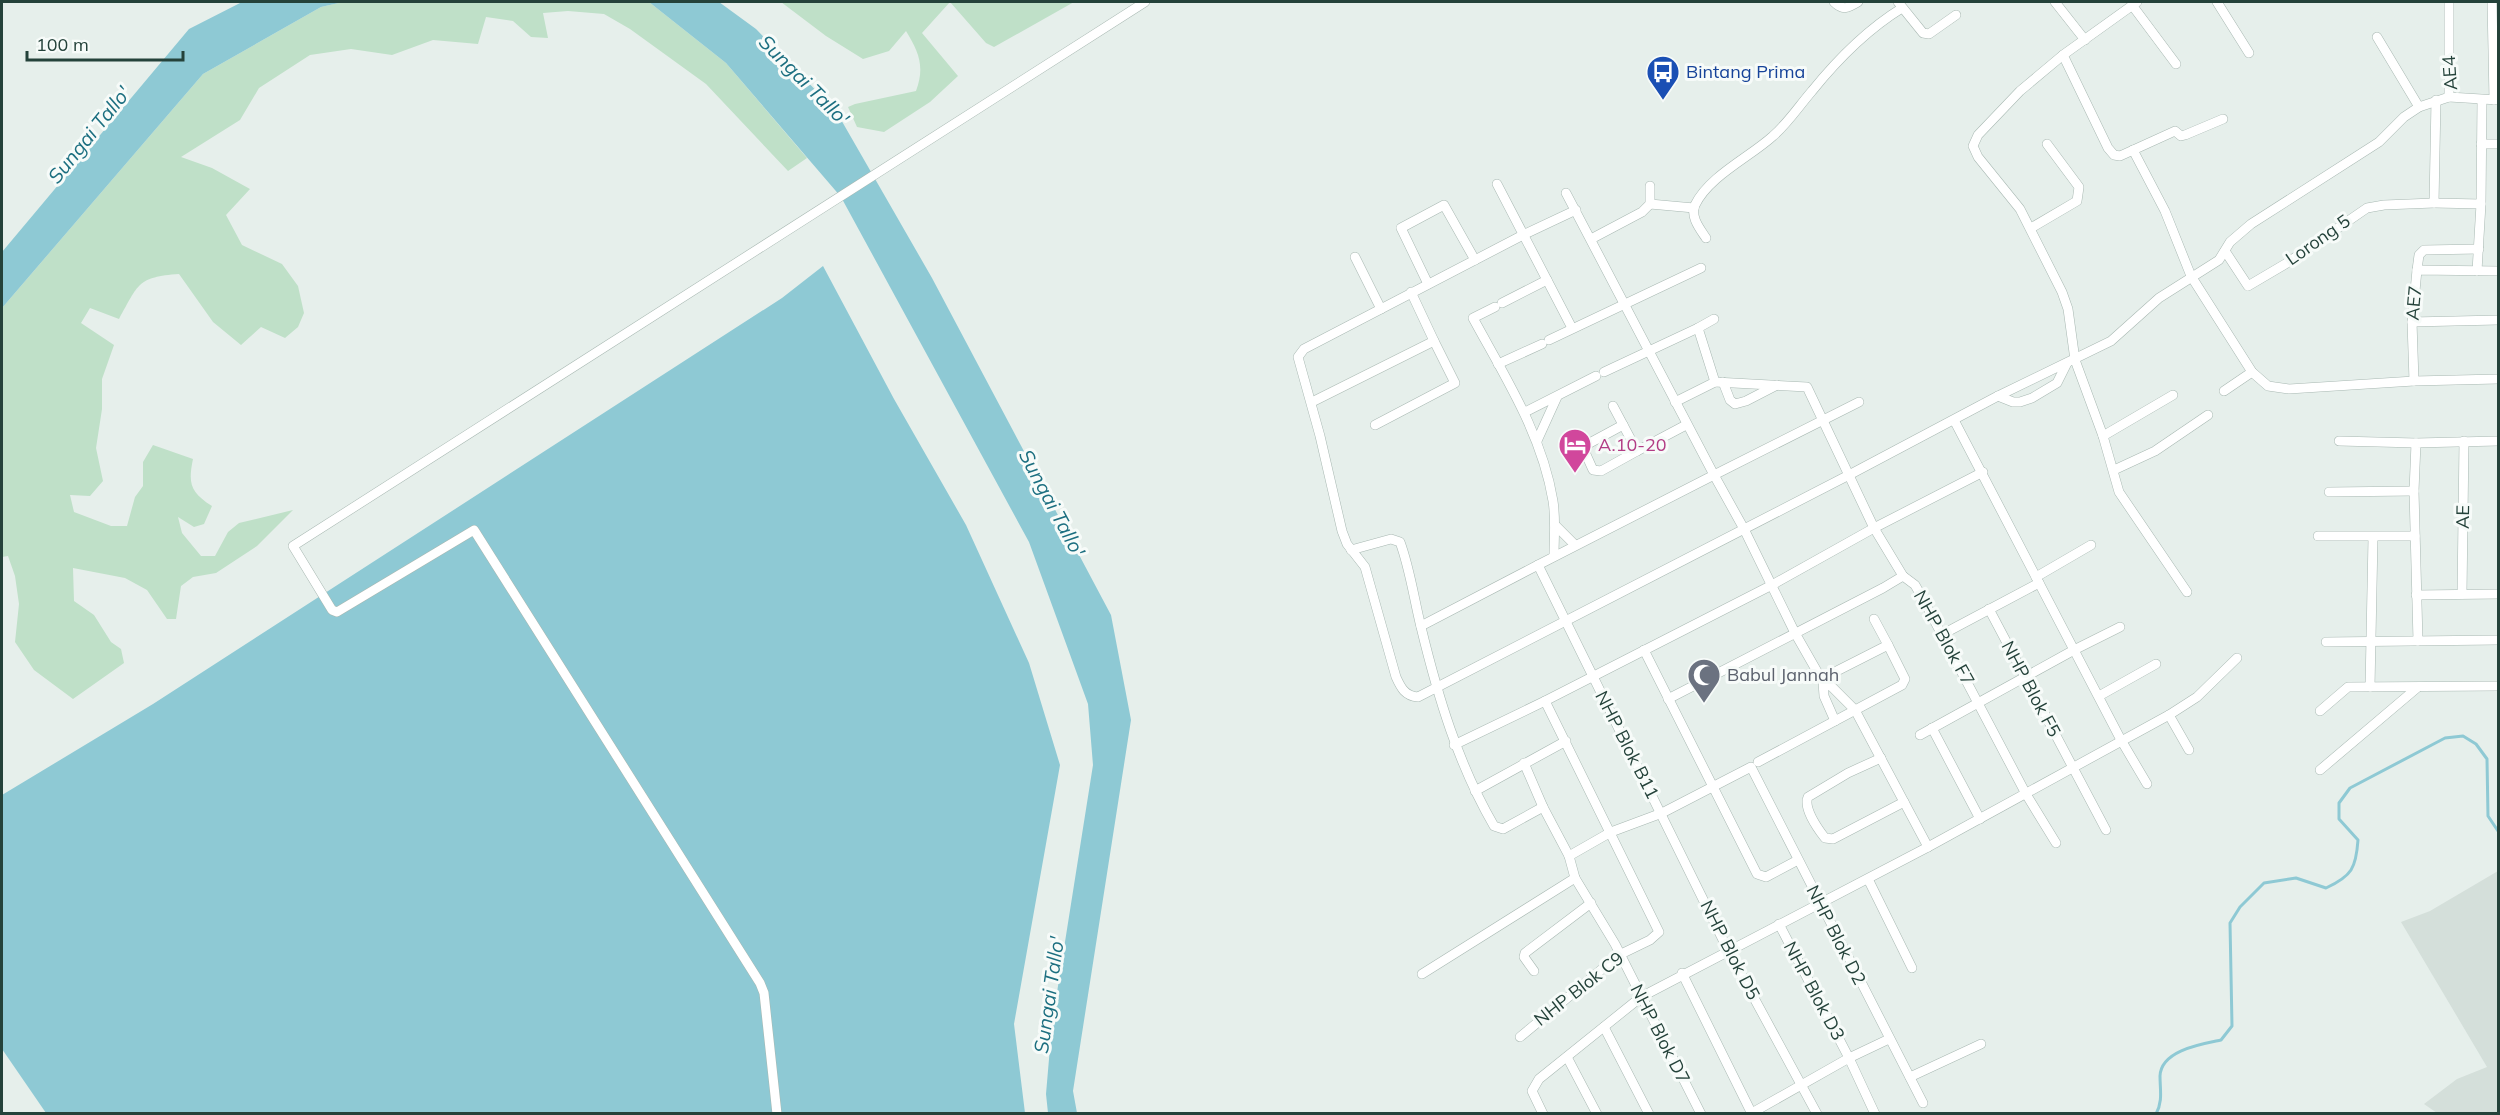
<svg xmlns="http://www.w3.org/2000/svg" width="2500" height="1115" viewBox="0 0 2500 1115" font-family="Mulish,sans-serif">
<rect width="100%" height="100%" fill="#e6efeb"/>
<polygon fill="#d4dfda" points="2498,871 2498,1113 2437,1113 2424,1104 2457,1079 2487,1067 2401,922 2430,911"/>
<g fill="#bfe0c8">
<path d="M 343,2 L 649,2 L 726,63 L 807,158 L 788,171 L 706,84 L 630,29 L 604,14 L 568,11 L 543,13 L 548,38 L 531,37 L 513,21 L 486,17 L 478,44 L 433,40 L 392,55 L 351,49 L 310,55 L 259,88 L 240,120 L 181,157 L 212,168 L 250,189 L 226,215 L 242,245 L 282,264 L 298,286 L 304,313 L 298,327 L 285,338 L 261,327 L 241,345 L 213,322 L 179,274 C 137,277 139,284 119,319 L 90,308 L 81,323 L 114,345 L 102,379 L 102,409 L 96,448 L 103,481 L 90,496 L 70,495 L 74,512 L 111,526 L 127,526 L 135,497 L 143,486 L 143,462 L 153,445 L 193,459 C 188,483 190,492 212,506 L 204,524 L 194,527 L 178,517 L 182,533 L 201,556 L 215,556 L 228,532 L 239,523 L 293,510 L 257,546 L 216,573 L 193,577 L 181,586 L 176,619 L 167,619 L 147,590 L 125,578 L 73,568 L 74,601 L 94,615 L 111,642 L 121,649 L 124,663 L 73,699 L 34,670 L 15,642 L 19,604 L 15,576 L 8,556 L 2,557 L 2,308 L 203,74 L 321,7 Z"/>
<path d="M 781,2 L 1074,2 L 994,47 L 986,43 L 950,2 L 922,33 L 958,76 L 930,102 L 884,132 L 857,127 L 848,107 L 855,104 L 916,91 C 925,67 919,52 906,31 L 889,51 L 863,59 L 826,36 Z"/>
</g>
<g fill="#8ec9d4">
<polygon points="242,2 343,2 321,7 203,74 2,308 2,252 189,29"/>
<polygon points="649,2 719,2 756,29 836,111 932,278 1111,615 1131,720 1073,1091 1077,1113 1048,1113 1046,1094 1052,1024 1093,765 1088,704 1029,542 841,197 726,63"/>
<polygon points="823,266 894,399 966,525 1029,663 1060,765 1014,1024 1025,1113 46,1113 2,1049 2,795 153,704 782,298"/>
</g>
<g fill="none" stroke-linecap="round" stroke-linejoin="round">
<path stroke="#8ec9d4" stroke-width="3" d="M 2156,1114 C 2163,1101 2160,1090 2160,1076 C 2161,1050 2202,1044 2221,1040 L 2232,1026 L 2230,923 L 2240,907 L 2264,883 L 2296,878 L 2326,888 C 2352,876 2356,868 2358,840 L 2339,819 L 2339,803 L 2350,788 L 2445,738 L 2463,736 L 2476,744 L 2487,759 L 2488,816 L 2498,831"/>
<g stroke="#a8b8b2" stroke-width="10">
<g id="street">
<path d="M 1834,2 C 1843,11 1848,8 1858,2"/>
<polyline points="1898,2 1923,33 1929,34 1956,15"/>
<polyline points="2055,2 2085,40"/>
<polyline points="2137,2 2063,55 2020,91 1978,135 1973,146 1978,157 2020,209 2062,292 2068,309 2075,360 2103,436 2119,492 2187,592"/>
<polyline points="2217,2 2249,53"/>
<polyline points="2449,2 2449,97 2498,100"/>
<polyline points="2492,2 2494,100"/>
<polyline points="2132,5 2176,64"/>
<polyline points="2377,37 2419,107"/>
<polyline points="2063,55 2108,148 2114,155 2120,156 2175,131 2181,136 2185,135 2223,119"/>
<polyline points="2436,100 2434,203 2481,204"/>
<polyline points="2481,144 2498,144"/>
<polyline points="2133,150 2165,211 2191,276 2252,372 2268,386 2289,389 2414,381 2498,379"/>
<polyline points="1497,184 1572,328"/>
<polyline points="1566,193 1714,475 1859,402"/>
<polyline points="1650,204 1694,208"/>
<path d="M 1576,210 L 1523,235 L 1304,349 L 1298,357 L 1320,436 L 1342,531 L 1347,544 L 1365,567 L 1396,677 C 1401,688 1405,696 1418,697 L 1849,475 L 1998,396 L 2111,341 L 2159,298 L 2219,260 L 2230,242 L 2251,224 L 2379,142 L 2404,117 L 2419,107 L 2449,97"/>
<polyline points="2031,228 2077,201 2079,187 2047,144"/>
<path d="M 1706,238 C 1700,229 1690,217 1695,205 C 1709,176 1750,157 1773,136 C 1788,123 1799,106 1812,91 C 1837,60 1868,29 1902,8"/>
<polyline points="1591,239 1642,212 1650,204 1650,186"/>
<polyline points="2225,251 2248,286 2287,263 2367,208 2384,205 2434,203"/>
<polyline points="1355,257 1381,309"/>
<polyline points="2417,270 2419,255 2424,250 2479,249"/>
<polyline points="2477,271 2481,204 2482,100"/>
<polyline points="1428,284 1401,228 1444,205 1475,260"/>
<polyline points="1502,303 1547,280"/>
<path d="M 1495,307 L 1473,318 C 1505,377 1542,434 1553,501 C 1556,520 1554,538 1554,556"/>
<polyline points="2412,322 2498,320"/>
<polyline points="1698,328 1714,319"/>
<polyline points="1549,340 1701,268"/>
<polyline points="1498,364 1542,344"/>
<polyline points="1604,372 1698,328 1715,382 1807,387 1874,528 1903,576"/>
<polyline points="2414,381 2412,322 2417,270 2498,271"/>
<polyline points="1723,382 1730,400 1735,404 1746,401 1777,385"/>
<polyline points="2224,391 2252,372"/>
<polyline points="1998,396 2013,402 2020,402 2032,398 2057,383 2067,363"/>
<polyline points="1312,402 1434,341 1411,292"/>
<polyline points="1675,402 1715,382"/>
<polyline points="1613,406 1637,451 1686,425"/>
<polyline points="1525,412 1596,376"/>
<polyline points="1954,420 2121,740 2147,784"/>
<polyline points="1375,425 1455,383 1434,341"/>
<polyline points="1623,425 1586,445 1584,450 1593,470 1601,471 1637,451"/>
<polyline points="2103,436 2173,395"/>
<polyline points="1537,441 1557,397"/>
<polyline points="2339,441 2416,443"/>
<polyline points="2114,470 2155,451 2208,415"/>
<polyline points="2329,492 2414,491"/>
<polyline points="1555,525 1575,545"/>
<polyline points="2318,536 2415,536"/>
<path d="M 1351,550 L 1391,539 L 1400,542 C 1410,569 1414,599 1421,627 C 1438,697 1458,764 1494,826 L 1503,829 L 1543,807"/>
<polyline points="1538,565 1714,475 1744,529 1795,633 1823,682 1824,696 1835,721"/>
<polyline points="2036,577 2091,545"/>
<polyline points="2462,594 2464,441"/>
<polyline points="2416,595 2498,594"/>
<polyline points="1989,609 2106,830"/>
<polyline points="1874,619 1888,645"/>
<polyline points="1421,626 1538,565 1728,950 1817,1114"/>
<polyline points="1943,634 2039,583"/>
<polyline points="2418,641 2414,491 2416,443 2498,441"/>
<polyline points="2326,642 2498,640"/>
<polyline points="1644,650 1757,874 1766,877 1798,860"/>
<polyline points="1823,682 1832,687 1855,710 1928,847"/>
<polyline points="2370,687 2373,538"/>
<polyline points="2099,696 2156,664"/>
<polyline points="1668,699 1883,588 1903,576 1915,585 1923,599 2026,794 2056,843"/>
<polyline points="2320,711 2348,687 2498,686"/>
<polyline points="2169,715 2189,750"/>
<polyline points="1932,728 1980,819"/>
<polyline points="1920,735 2074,650 2120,627"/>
<polyline points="1454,745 1545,701 1772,585 1874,528 1983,472"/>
<path d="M 1881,758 L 1848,773 L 1808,797 C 1803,808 1818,829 1825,838 L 1833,839 L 1904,802"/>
<polyline points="1758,762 1902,685 1905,679 1888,645 1821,679"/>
<polyline points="1524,763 1543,807 1569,856 1611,832 1662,813 1751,767 1923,1103"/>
<polyline points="2320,770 2418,687"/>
<polyline points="1475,791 1566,741"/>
<polyline points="1569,856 1575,878 1615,944 1701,1114"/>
<polyline points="1868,879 1912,968"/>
<polyline points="1779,924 1849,1058 1875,1114"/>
<polyline points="1534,971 1524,957 1525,953 1591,903"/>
<polyline points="1682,973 1752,1114"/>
<polyline points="1422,974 1575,878"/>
<polyline points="1604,1027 1649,1114"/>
<polyline points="1520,1037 1619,955 1650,940 1659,932 1545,701"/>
<polyline points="1567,1057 1597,1114"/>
<polyline points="1910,1077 1981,1044"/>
<polyline points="777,1114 764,993 760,983 474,530 337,612 332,610 293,546 1145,2"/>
<polyline points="1543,1114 1532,1091 1539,1079 1641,997 1928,847 2169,715 2197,697 2237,658"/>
<polyline points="1750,1114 1849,1058 1889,1039"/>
</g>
</g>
<use href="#street" stroke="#fff" stroke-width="9"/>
</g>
<defs>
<g id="bus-pin" transform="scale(1.725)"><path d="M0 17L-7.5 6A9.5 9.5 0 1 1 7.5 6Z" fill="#1a4fb4" stroke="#f7fbf9"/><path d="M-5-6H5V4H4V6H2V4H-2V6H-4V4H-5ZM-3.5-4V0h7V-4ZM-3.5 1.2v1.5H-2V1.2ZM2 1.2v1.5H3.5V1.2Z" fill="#fff"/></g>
<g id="hotel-pin" transform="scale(1.725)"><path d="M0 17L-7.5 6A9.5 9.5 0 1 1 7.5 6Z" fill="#d1479c" stroke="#f7fbf9"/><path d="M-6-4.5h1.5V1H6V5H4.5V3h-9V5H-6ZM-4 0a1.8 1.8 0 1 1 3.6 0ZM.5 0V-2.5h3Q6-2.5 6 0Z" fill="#fff"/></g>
<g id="mosque-pin" transform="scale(1.725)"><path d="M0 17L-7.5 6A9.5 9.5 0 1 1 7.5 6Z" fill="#6b7280" stroke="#f7fbf9"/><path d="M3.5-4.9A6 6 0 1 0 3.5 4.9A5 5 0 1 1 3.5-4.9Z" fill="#fff"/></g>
</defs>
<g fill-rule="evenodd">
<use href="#bus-pin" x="1663" y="72"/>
<use href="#hotel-pin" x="1575" y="445"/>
<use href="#mosque-pin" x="1704" y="675"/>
</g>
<g text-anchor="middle" stroke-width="6" stroke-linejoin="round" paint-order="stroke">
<g font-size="18" fill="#164399" stroke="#f7fbf9" text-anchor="start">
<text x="1686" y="78">Bintang Prima</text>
</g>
<g font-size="18" fill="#24423a" stroke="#f7fbf9">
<text transform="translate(2450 73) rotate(-94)" y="6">AE4</text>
<text transform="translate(2318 240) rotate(-35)" y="6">Lorong 5</text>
<text transform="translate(2414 303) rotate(-85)" y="6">AE7</text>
<text transform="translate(2463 517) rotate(-89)" y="6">AE</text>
<text transform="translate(1944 638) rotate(61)" y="6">NHP Blok F7</text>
<text transform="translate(2031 689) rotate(62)" y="6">NHP Blok F5</text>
<text transform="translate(1627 745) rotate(63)" y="6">NHP Blok B11</text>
<text transform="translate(1836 935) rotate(63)" y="6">NHP Blok D2</text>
<text transform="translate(1730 950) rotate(63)" y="6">NHP Blok D5</text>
<text transform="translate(1579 989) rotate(-38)" y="6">NHP Blok C9</text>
<text transform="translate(1814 991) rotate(62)" y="6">NHP Blok D3</text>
<text transform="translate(1660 1034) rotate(63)" y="6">NHP Blok D7</text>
</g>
<g font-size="18" fill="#b23c85" stroke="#f7fbf9" text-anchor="start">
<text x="1598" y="451">A.10-20</text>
</g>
<g font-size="18" fill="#5b616d" stroke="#f7fbf9" text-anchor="start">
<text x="1727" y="681">Babul Jannah</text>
</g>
<g font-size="20" font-style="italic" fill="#1c6f80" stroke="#f7fbf9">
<text transform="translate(804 80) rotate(45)" y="7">Sungai Tallo'</text>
<text transform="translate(89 135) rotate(-51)" y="7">Sungai Tallo'</text>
<text transform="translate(1052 503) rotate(62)" y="7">Sungai Tallo'</text>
<text transform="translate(1049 995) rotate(-82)" y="7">Sungai Tallo'</text>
</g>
</g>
<rect width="2500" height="1115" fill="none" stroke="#24423a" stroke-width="6"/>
<path d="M27 51v9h156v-9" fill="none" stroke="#24423a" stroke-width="3"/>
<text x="36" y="51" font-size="18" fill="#24423a" stroke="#f7fbf9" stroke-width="4.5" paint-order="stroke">100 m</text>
</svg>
